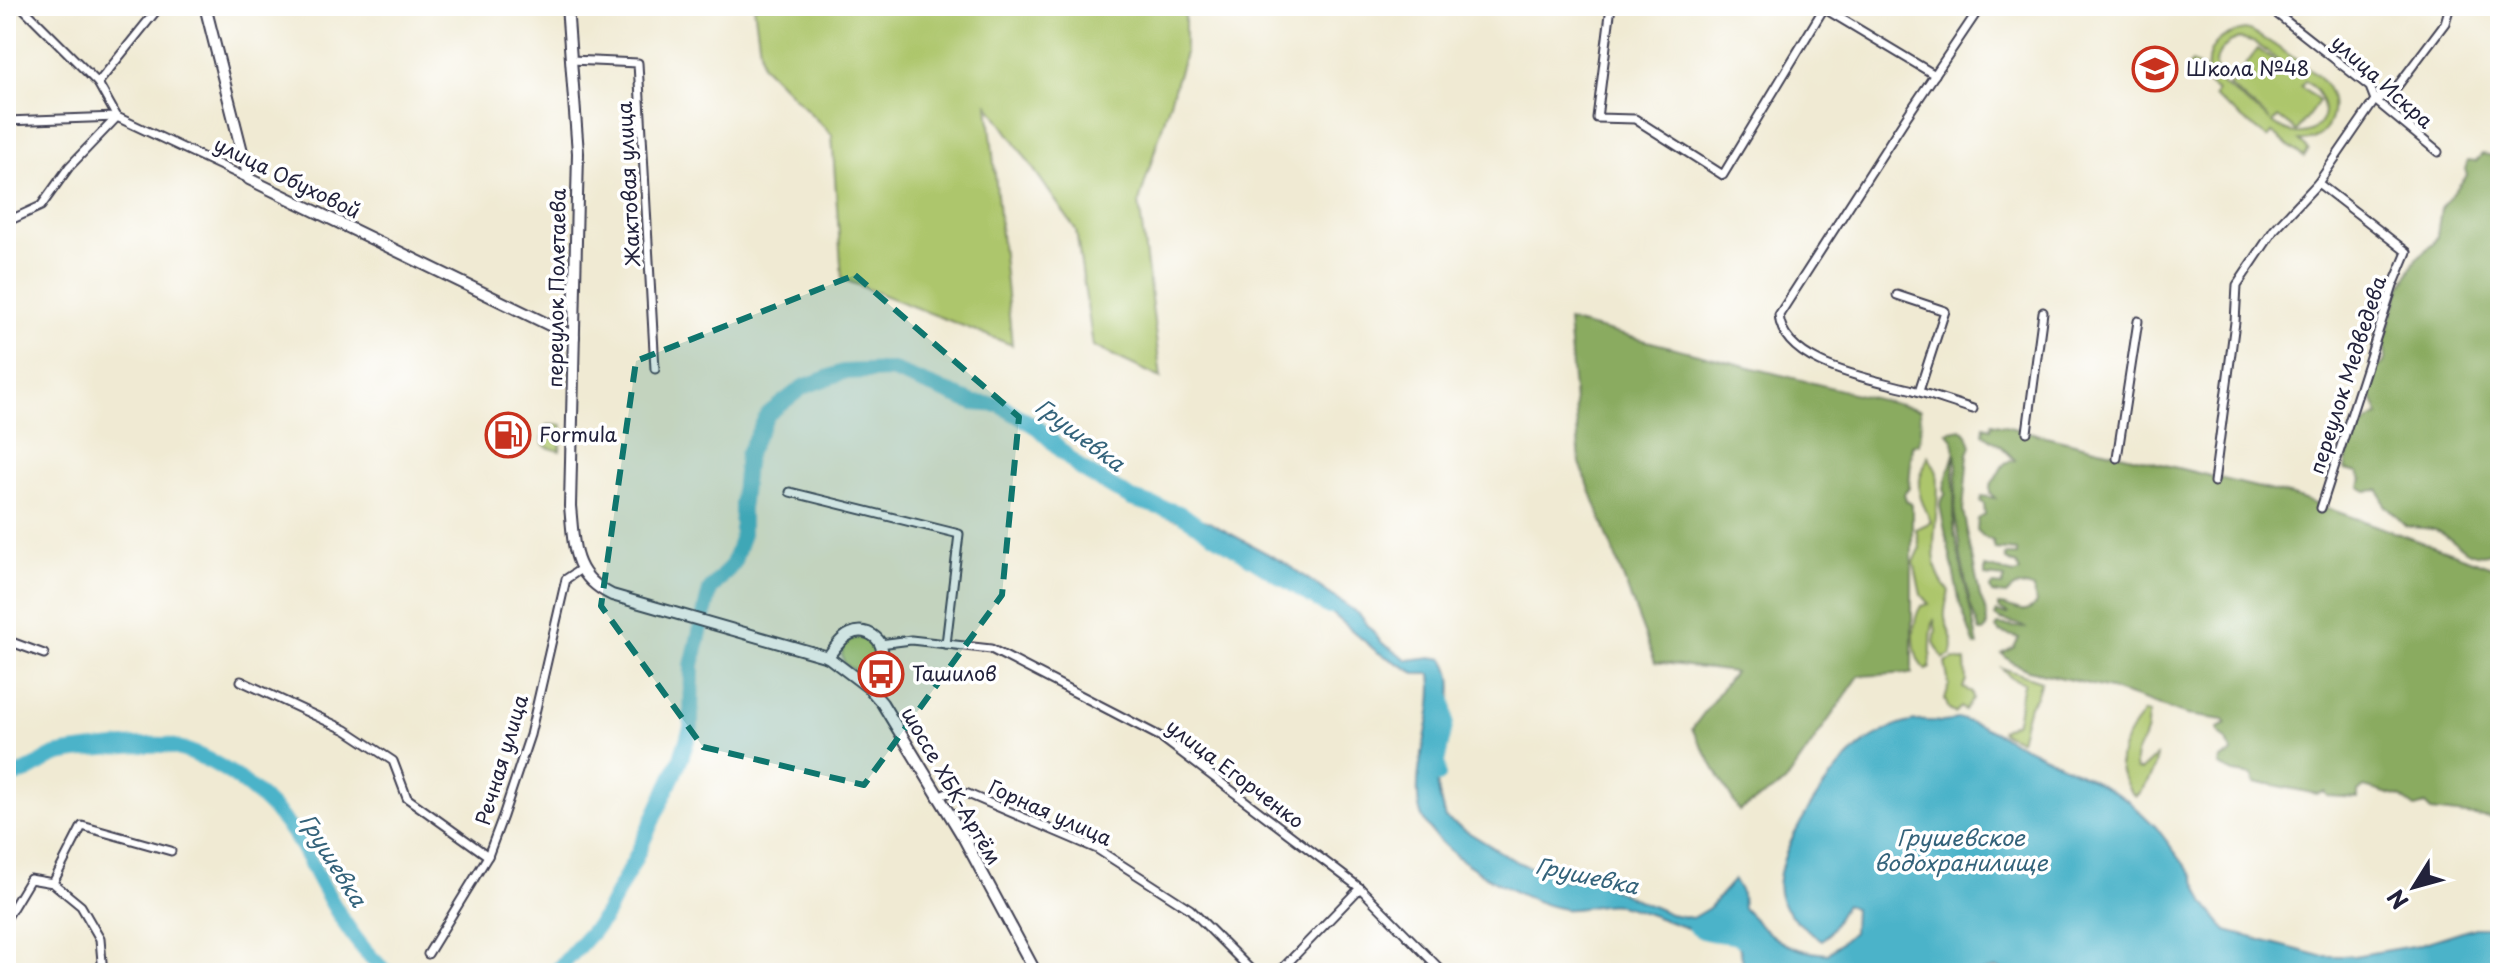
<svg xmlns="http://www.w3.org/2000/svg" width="2506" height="979" viewBox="0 0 2506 979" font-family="'Playpen Sans',sans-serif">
<rect width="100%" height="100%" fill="#fff"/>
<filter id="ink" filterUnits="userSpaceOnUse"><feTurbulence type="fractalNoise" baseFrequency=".0125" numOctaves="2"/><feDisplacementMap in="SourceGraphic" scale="16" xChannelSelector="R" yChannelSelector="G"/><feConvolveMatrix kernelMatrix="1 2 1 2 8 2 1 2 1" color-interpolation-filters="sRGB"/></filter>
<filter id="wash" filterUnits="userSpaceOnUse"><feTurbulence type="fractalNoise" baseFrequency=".006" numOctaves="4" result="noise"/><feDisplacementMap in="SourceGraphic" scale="32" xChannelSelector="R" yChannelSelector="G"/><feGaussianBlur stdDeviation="1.8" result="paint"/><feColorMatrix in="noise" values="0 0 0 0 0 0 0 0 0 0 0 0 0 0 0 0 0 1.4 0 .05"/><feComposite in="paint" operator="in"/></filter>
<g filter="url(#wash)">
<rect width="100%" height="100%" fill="#f0ead3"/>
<g fill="#adc66c" stroke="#687454" stroke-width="2" fill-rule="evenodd">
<polygon points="754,6 1185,6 1185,53 1139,202 1161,378 1093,346 1076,230 988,104 1012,345 842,279 832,135 762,65"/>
<path d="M 2245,30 C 2262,34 2318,73 2327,87 C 2335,100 2334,116 2326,129 C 2319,138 2310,142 2299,141 L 2309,150 L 2304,157 L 2272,133 L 2268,138 L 2214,97 L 2217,91 L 2187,68 L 2192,62 L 2208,73 C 2205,47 2220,34 2245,30 ZM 2239,39 L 2256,43 L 2277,60 L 2275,62 L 2258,49 L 2229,86 L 2271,121 L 2222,84 C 2210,65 2217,46 2239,39 ZM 2305,81 C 2347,110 2311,153 2273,123 L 2278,117 L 2297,131 L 2319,101 L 2301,87 Z"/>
<polygon points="547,425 562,425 560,451 546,447 543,443 544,428"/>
<path d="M 1928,456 C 1931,462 1935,466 1937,473 C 1943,508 1920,563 1949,591 C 1947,599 1944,610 1945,618 C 1947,631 1957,642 1951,655 L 1943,659 L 1934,642 L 1936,631 L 1934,619 C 1929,637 1932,650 1930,668 L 1926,670 C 1911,659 1911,621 1921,606 L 1929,604 L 1921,595 L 1914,562 L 1920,549 L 1916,529 L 1931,522 C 1917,489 1914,491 1928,456 Z"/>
<circle cx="858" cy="654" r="16"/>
<polygon points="1954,659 1965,661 1966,680 1963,688 1972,692 1973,699 1965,711 1961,707 1955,713 1949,710 1945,699 1949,685 1945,663"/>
<path d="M 2002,668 L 2041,681 L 2036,697 L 2029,705 L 2020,740 L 2002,733 L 2001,730 L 2016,722 C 2022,708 2018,694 2024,683 L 2010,677 Z"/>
<path d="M 2144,712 L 2149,714 C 2147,719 2147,724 2147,729 C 2144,745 2131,753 2136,770 L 2141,770 L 2156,756 C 2157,769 2145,787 2136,796 C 2128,792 2129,788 2125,781 C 2110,759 2130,731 2144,712 Z"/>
</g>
<g fill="#8aab60" stroke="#56664e" stroke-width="2">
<path d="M 2482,154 L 2500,157 L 2500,536 L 2497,535 L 2489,538 L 2491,553 C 2470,561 2455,540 2438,531 C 2427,526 2417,529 2406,526 L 2385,505 L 2379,490 L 2367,491 L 2360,487 L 2362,479 L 2357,473 L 2345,470 C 2347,450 2359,421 2379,416 L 2369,390 L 2375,369 L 2383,364 L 2386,358 L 2384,341 L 2399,292 L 2417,257 L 2433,244 L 2437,236 L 2441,209 L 2467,175 L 2465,169 L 2468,161 L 2476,162 Z"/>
<polygon points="1568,321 1920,410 1921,435 1918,444 1912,445 1909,488 1904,494 1906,501 1912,504 1912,673 1859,676 1785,783 1739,811 1692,729 1734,672 1655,662 1580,463"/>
<path d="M 1992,423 L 2293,496 L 2500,570 L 2500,819 L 2431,811 L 2425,805 L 2415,808 L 2400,797 L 2364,787 L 2358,792 L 2358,798 L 2327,796 L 2324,792 L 2317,794 L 2269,784 L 2254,784 L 2252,776 L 2234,773 L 2219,766 C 2220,754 2226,759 2232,753 L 2227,741 L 2218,732 L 2218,728 L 2227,724 L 2224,720 L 2187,715 L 2110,689 L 2028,670 L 2013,663 L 2002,654 L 2014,647 L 2019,638 L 1999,632 L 1996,628 L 1998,625 L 2025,628 C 2017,621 2003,624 1995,616 L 1997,612 L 2006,615 L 2008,614 L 1998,608 L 1998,605 C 2014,605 2023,619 2036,604 L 2034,589 C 2022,583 2015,585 2006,595 L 1992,593 L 1990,588 L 1994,585 L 2002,586 L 2005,578 L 1985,576 L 1985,567 L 2015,574 L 2020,572 L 2017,565 L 2006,560 L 2005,555 L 2017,555 L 2017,551 L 1995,549 L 1993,541 L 1984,537 L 1977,530 L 1978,519 L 1985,515 L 1984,504 L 1980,501 L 1982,496 L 1995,498 L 1990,493 C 1989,483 1993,483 1997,476 C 2003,466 2002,462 2015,460 L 2001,446 L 1983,434 L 1984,426 L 1991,428 Z"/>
<path d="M 1961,429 L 1967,434 L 1971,446 L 1968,454 L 1963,511 L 1980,597 C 1986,608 1987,616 1987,628 L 1983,632 L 1980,632 L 1970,604 L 1961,557 L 1955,515 L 1957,466 L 1953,439 L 1947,432 Z"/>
<polygon points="1954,454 1954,532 1978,645 1975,646 1960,604 1940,506 1941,500 1945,495 1944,487"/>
</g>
<path fill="#4bb3c9" stroke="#366a82" stroke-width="2" d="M 1179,513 L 1207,521 L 1285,563 L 1360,615 L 1381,642 L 1408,660 L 1431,657 L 1444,659 C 1463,685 1442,727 1438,756 C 1435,776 1439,799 1445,818 L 1517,862 L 1562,880 L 1591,880 L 1670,914 L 1692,918 L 1709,908 L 1734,880 L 1742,894 L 1743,908 C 1772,938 1785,951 1828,954 L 1853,932 L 1854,909 L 1846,904 C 1837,917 1835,929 1822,940 C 1807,930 1786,916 1780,897 C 1767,858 1838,756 1871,739 C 1885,731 1901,722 1917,721 C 1932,719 1944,726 1958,718 L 1981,726 L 2081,774 L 2128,800 L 2156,827 L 2193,876 L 2205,904 L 2227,931 L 2321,956 L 2354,956 L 2418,945 L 2475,927 L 2500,927 L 2500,973 L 2012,973 L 1996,968 L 1977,973 L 1746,973 L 1736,934 C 1725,934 1711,935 1700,932 C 1672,925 1646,911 1618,905 C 1601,902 1582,911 1564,909 C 1524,903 1426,850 1419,807 C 1412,761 1437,719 1431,674 L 1417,674 L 1377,652 L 1312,596 L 1206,529 L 1170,518 Z"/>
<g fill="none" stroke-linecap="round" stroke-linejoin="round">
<g stroke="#4bb3c9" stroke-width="16">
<polyline points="1438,775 1437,762 1446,721 1444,699"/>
<path d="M 6,776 C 14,775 22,774 29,770 C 38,766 46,758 56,755 C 73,750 155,742 171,746 C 225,760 280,805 306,854 C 326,893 353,946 388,973"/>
<path d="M 1695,926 C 1711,940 1728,928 1750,944"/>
<polyline points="555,973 603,919 633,863 681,758 691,728 692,665 710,590 733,564 742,536 742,502 747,455 768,414 803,387 843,372 891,370 974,403 1000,405 1038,428 1081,469 1132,499 1179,513 1329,607"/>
</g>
</g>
</g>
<g filter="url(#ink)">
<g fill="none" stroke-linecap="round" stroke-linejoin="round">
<g stroke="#414052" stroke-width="11">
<g id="street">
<polyline points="21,6 98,83 117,117 249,179"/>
<polyline points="1611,6 1597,118 1635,119 1723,175 1824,8"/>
<polyline points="1820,6 1935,75"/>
<polyline points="2267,6 2370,87 2375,100 2438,152"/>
<polyline points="571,60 638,63 655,369"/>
<polyline points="98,83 160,6"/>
<polyline points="6,121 117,117"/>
<polyline points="2318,183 2407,252 2393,286 2321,508"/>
<polyline points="6,222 41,206 69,167 117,117"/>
<polyline points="1897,295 1945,311 1919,391"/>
<path d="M 1973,409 C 1953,403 1934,396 1913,390 C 1874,379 1783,366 1779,315 L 1905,119 L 1981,6"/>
<polyline points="2027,432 2043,312"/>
<polyline points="2117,458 2138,321"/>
<polyline points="2214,482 2235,322 2237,285 2274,230 2318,183 2375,100 2393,92 2445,23 2450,6"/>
<polyline points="790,492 959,534 946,644"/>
<polyline points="6,640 44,654"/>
<polyline points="880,644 911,640 991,649 1161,737 1360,888 1444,973"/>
<polyline points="241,681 346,730 393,761 407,798 488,856"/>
<polyline points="937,797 953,791 968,794 1097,849 1190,909 1254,973"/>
<polyline points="53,883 82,826 171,851"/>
<polyline points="6,919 30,879 53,883 81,906 100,939 103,973"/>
<polyline points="428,954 488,856 503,816 530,735 566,579 581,569"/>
<polyline points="1278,973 1360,888"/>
</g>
</g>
<g stroke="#414052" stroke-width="14">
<g id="secondary">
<polyline points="205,6 249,179 574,337"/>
<path d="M 567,6 L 578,153 L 570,506 C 574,546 572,576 612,595 L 828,657 L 869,688 L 882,703 L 962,835 L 1036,973"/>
<path d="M 828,657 C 834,649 841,638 850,634 C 856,631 863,631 868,633 C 894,644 878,672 869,688"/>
</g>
</g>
<use href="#street" stroke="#fff" stroke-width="7"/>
<use href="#secondary" stroke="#fff" stroke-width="10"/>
</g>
</g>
<path fill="#0f766e" fill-opacity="0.2" stroke="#0f766e" stroke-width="6" stroke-dasharray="16 10" stroke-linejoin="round" d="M 855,275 L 1019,417 L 1002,595 L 864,785 L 703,747 L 601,606 L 636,361 Z"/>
<defs>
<g id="school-ring" transform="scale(2.3)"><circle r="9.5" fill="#fff" stroke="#c8321e" stroke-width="1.5"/><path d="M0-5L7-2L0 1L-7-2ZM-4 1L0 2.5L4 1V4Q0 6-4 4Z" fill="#c8321e"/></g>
<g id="fuel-ring" transform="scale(2.3)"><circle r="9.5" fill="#fff" stroke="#c8321e" stroke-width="1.5"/><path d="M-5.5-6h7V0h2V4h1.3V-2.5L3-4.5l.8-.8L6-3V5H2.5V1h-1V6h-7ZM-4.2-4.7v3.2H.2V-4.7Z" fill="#c8321e"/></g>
<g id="bus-ring" transform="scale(2.3)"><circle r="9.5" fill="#fff" stroke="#c8321e" stroke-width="1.5"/><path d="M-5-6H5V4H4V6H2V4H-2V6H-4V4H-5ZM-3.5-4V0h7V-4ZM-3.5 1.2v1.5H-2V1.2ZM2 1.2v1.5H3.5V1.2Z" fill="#c8321e"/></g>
</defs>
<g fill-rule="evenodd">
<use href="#school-ring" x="2155" y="69"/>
<use href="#fuel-ring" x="508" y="435"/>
<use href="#bus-ring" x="881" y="674"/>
</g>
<g text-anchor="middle" stroke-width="7" stroke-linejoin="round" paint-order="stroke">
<g font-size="20" fill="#22223b" stroke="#fff" text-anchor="start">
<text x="2186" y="76">Школа №48</text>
<text x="539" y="442">Formula</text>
<text x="912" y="681">Ташилов</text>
</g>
<g font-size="20" fill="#22223b" stroke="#fff">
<text transform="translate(2382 82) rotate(42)" y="7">улица Искра</text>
<text transform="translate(287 178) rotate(26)" y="7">улица Обуховой</text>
<text transform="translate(629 184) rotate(-93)" y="7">Жактовая улица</text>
<text transform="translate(557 288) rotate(-89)" y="7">переулок Полетаева</text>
<text transform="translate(2348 375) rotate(-72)" y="7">переулок Медведева</text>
<text transform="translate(502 760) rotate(-73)" y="7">Речная улица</text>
<text transform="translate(1235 774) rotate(37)" y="7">улица Егорченко</text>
<text transform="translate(951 786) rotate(60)" y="7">шоссе ХБК-Артём</text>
<text transform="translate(1050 813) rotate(24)" y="7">Горная улица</text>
</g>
<g font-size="22" font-style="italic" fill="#34637b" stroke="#fff">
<text transform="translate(1080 435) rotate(37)" y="8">Грушевка</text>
<text x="1961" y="846">Грушевское<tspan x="1961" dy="25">водохранилище</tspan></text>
<text transform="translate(333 860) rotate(58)" y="8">Грушевка</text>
<text transform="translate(1587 876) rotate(12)" y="8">Грушевка</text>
</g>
</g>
<rect width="2506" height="979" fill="none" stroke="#fff" stroke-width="32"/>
<g transform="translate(2414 887) rotate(233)" stroke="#ffffff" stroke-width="6" paint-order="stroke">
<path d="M0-6L14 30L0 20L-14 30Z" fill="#22223b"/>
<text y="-12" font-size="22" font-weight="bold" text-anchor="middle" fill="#22223b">N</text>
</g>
</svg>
